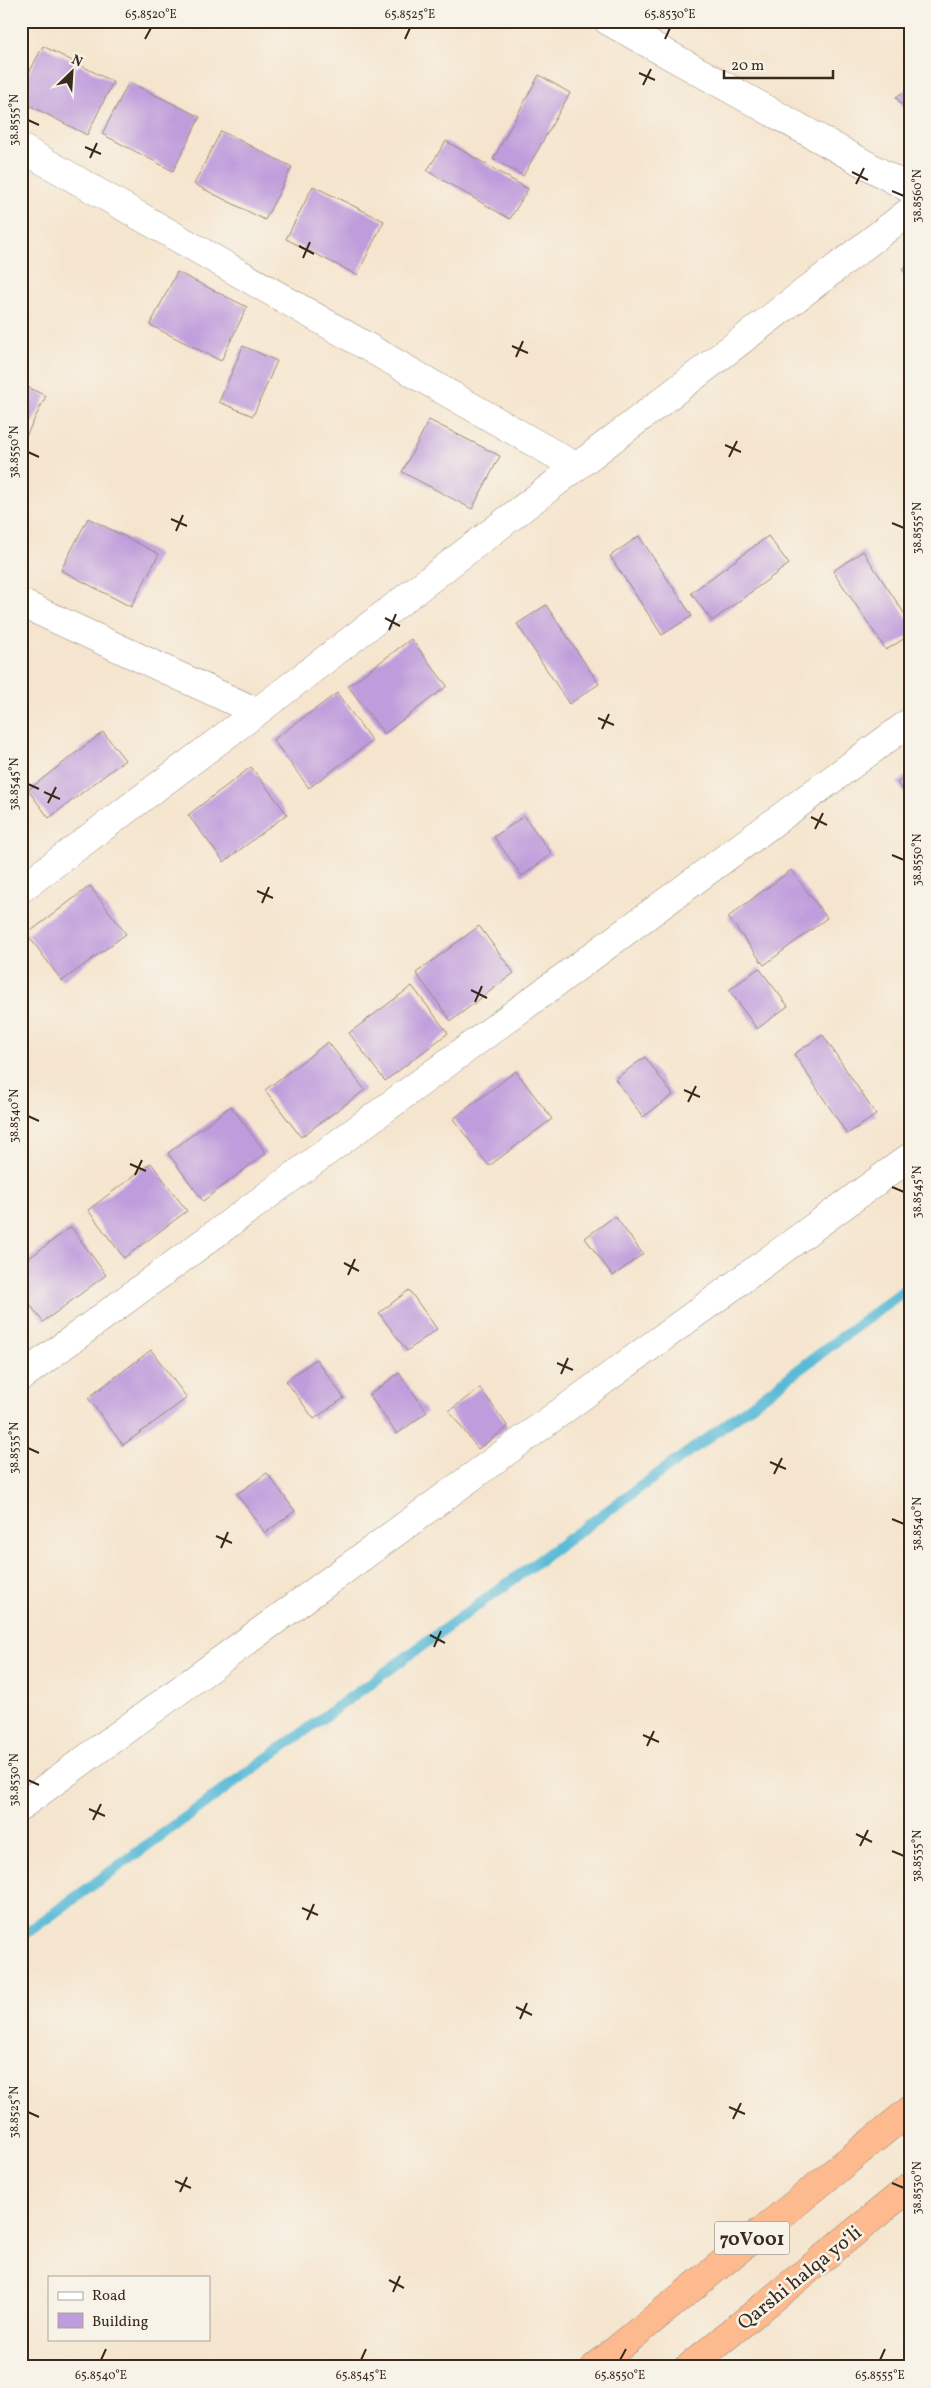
<svg xmlns="http://www.w3.org/2000/svg" width="931" height="2388" viewBox="0 0 931 2388" font-family="Vollkorn,serif">
<rect width="100%" height="100%" fill="#f7f3e8"/>
<filter id="ink" filterUnits="userSpaceOnUse"><feTurbulence type="fractalNoise" baseFrequency=".02" numOctaves="2"/><feDisplacementMap in="SourceGraphic" scale="10" xChannelSelector="R" yChannelSelector="G"/><feConvolveMatrix kernelMatrix="1 2 1 2 8 2 1 2 1" color-interpolation-filters="sRGB"/></filter>
<filter id="wash" filterUnits="userSpaceOnUse"><feTurbulence type="fractalNoise" baseFrequency=".0096" numOctaves="4" result="noise"/><feDisplacementMap in="SourceGraphic" scale="20" xChannelSelector="R" yChannelSelector="G"/><feGaussianBlur stdDeviation="1.12" result="paint"/><feColorMatrix in="noise" values="0 0 0 0 0 0 0 0 0 0 0 0 0 0 0 0 0 1.4 0 .05"/><feComposite in="paint" operator="in"/></filter>
<g filter="url(#wash)">
<rect width="100%" height="100%" fill="#f5e5ce"/>
<g fill="none" stroke-linecap="round" stroke-linejoin="round">
<polyline stroke="#59bad7" stroke-width="11" points="21,1937 716,1432 910,1286"/>
</g>
<g id="blocks">
<g fill="#bf9cdc">
<polygon points="43,46 113,82 87,135 21,101 21,88"/>
<polygon points="539,75 570,93 523,176 493,159"/>
<polygon points="129,82 200,117 173,171 102,134"/>
<polygon points="910,87 910,116 896,97"/>
<polygon points="221,131 292,167 265,220 194,184"/>
<polygon points="446,141 528,189 510,219 427,171"/>
<polygon points="313,186 384,221 357,275 286,239"/>
<polygon points="910,263 910,280 902,269"/>
<polygon points="177,272 247,307 221,361 150,325"/>
<polygon points="243,346 277,361 253,416 219,402"/>
<polygon points="21,384 46,396 21,446"/>
<polygon points="429,420 500,456 472,509 402,472"/>
<polygon points="88,518 159,554 131,607 61,570"/>
<polygon points="639,536 692,616 662,635 610,556"/>
<polygon points="768,536 789,564 712,621 691,593"/>
<polygon points="863,551 910,622 910,635 886,650 833,571"/>
<polygon points="546,605 599,684 569,704 517,624"/>
<polygon points="411,639 447,686 384,734 348,686"/>
<polygon points="337,693 372,741 309,788 273,740"/>
<polygon points="103,732 125,760 49,818 28,790"/>
<polygon points="251,767 287,814 224,862 188,815"/>
<polygon points="910,773 910,800 897,783"/>
<polygon points="524,816 552,854 522,876 494,837"/>
<polygon points="791,870 827,918 764,965 728,917"/>
<polygon points="90,886 126,934 62,981 27,934"/>
<polygon points="479,926 514,973 451,1021 416,973"/>
<polygon points="759,968 788,1006 757,1029 729,990"/>
<polygon points="412,986 448,1033 385,1081 349,1033"/>
<polygon points="823,1035 876,1115 847,1134 794,1054"/>
<polygon points="328,1042 365,1090 301,1137 265,1090"/>
<polygon points="645,1057 673,1095 643,1117 615,1079"/>
<polygon points="516,1071 552,1119 489,1166 453,1119"/>
<polygon points="231,1106 266,1153 203,1201 168,1153"/>
<polygon points="151,1163 187,1211 124,1258 88,1210"/>
<polygon points="615,1216 643,1254 613,1276 585,1238"/>
<polygon points="71,1227 106,1275 43,1322 21,1293 21,1264"/>
<polygon points="409,1290 437,1329 407,1351 379,1313"/>
<polygon points="151,1350 187,1398 123,1445 88,1398"/>
<polygon points="316,1359 344,1398 314,1419 286,1381"/>
<polygon points="399,1373 427,1412 397,1434 369,1395"/>
<polygon points="480,1388 508,1427 478,1449 449,1411"/>
<polygon points="267,1473 295,1511 265,1533 237,1494"/>
</g>
</g>
</g>
<g filter="url(#ink)">
<use href="#blocks" fill-opacity="0" stroke="#988876" stroke-width="1"/>
<g fill="none" stroke-linecap="round" stroke-linejoin="round">
<g stroke="#988876" stroke-width="29">
<g id="minor">
<polyline points="608,21 910,189"/>
<polyline points="21,148 575,466"/>
<polyline points="21,603 257,712"/>
<polyline points="21,889 257,712 910,211"/>
<polyline points="21,1377 910,722"/>
<polyline points="21,1806 910,1157"/>
</g>
</g>
<g stroke="#988876" stroke-width="29">
<g id="highway">
<polyline points="595,2367 910,2110"/>
<polyline points="689,2367 910,2187"/>
</g>
</g>
<use href="#minor" stroke="#fff" stroke-width="28"/>
<use href="#highway" stroke="#fcba8e" stroke-width="28"/>
</g>
</g>
<path fill="none" stroke="#3b2a1e" stroke-width="2" d="M 145,39 L 151,28M 405,39 L 410,28M 665,39 L 670,28M 639,73 L 655,80M 643,85 L 651,69M 28,120 L 39,125M 85,147 L 101,154M 90,158 L 97,143M 852,172 L 868,180M 856,184 L 864,168M 892,191 L 904,196M 299,246 L 314,254M 303,258 L 310,242M 512,346 L 528,353M 516,357 L 523,341M 725,445 L 741,452M 28,452 L 39,457M 729,457 L 737,441M 171,519 L 187,526M 892,523 L 904,528M 176,531 L 183,515M 385,618 L 400,626M 389,630 L 396,614M 598,718 L 614,725M 602,729 L 609,714M 28,784 L 39,789M 44,792 L 60,799M 48,803 L 56,787M 811,817 L 827,825M 815,829 L 823,813M 892,855 L 904,860M 257,891 L 273,898M 262,903 L 269,887M 471,990 L 487,998M 475,1002 L 482,986M 684,1090 L 700,1097M 688,1102 L 696,1086M 28,1116 L 39,1121M 130,1164 L 146,1171M 135,1175 L 142,1160M 892,1187 L 904,1192M 344,1263 L 359,1271M 348,1275 L 355,1259M 557,1363 L 573,1370M 561,1374 L 568,1358M 28,1448 L 39,1453M 770,1462 L 786,1469M 774,1474 L 782,1458M 892,1519 L 904,1524M 216,1536 L 232,1543M 221,1548 L 228,1532M 430,1635 L 445,1643M 434,1647 L 441,1631M 643,1735 L 659,1742M 647,1746 L 654,1731M 28,1780 L 39,1785M 89,1809 L 105,1816M 93,1820 L 101,1804M 856,1834 L 872,1842M 860,1846 L 868,1830M 892,1851 L 904,1856M 302,1908 L 318,1915M 307,1920 L 314,1904M 516,2007 L 532,2015M 520,2019 L 527,2003M 729,2107 L 745,2114M 28,2112 L 39,2117M 733,2119 L 741,2103M 175,2181 L 191,2188M 892,2183 L 904,2188M 180,2192 L 187,2177M 389,2280 L 404,2288M 393,2292 L 400,2276M 101,2360 L 106,2349M 361,2360 L 366,2349M 620,2360 L 626,2349M 880,2360 L 885,2349"/>
<g text-anchor="middle" stroke-width="5" stroke-linejoin="round" paint-order="stroke">
<rect fill="#f7f3e8" stroke="#73665b" stroke-width="1" x="714.5" y="2221.5" width="75" height="33" rx="4"/>
<g font-size="19" font-weight="bold" fill="#3b2a1e">
<text x="752" y="2245">70V001</text>
</g>
<g font-size="20" fill="#3b2a1e" stroke="#f7f3e8">
<text transform="translate(799 2277) rotate(-39)" y="7">Qarshi halqa yoʻli</text>
</g>
</g>
<rect width="931" height="2388" fill="none" stroke="#f7f3e8" stroke-width="55"/>
<rect x="48" y="2276" width="162" height="65" fill="#f7f3e8" stroke="#aca397"/>
<rect x="58" y="2292" width="25" height="8" fill="#ffffff" stroke="#aca397"/>
<text x="92" y="2300" font-size="15" fill="#3b2a1e">Road</text>
<rect x="58" y="2313" width="25" height="15" fill="#bf9cdc" stroke="#aca397"/>
<text x="92" y="2326" font-size="15" fill="#3b2a1e">Building</text>
<g transform="translate(72 72) rotate(25)" stroke="#f7f3e8" stroke-width="4" paint-order="stroke">
<path d="M0-4L9 19L0 12L-9 19Z" fill="#3b2a1e"/>
<text y="-8" font-size="14" font-weight="bold" text-anchor="middle" fill="#3b2a1e">N</text>
</g>
<path d="M724 70v8h109v-8" fill="none" stroke="#3b2a1e" stroke-width="2.5"/>
<text x="731" y="70" font-size="15" fill="#3b2a1e" stroke="#f7f3e8" stroke-width="4" paint-order="stroke">20 m</text>
<rect x="28" y="28" width="876" height="2332" fill="none" stroke="#3b2a1e" stroke-width="2"/>
<g font-size="12" text-anchor="middle" fill="#3b2a1e">
<text x="151" y="18">65.8520°E</text>
<text x="410" y="18">65.8525°E</text>
<text x="670" y="18">65.8530°E</text>
<text transform="translate(14 120) rotate(-90)" y="4">38.8555°N</text>
<text transform="translate(917 196) rotate(-90)" y="4">38.8560°N</text>
<text transform="translate(14 452) rotate(-90)" y="4">38.8550°N</text>
<text transform="translate(917 528) rotate(-90)" y="4">38.8555°N</text>
<text transform="translate(14 784) rotate(-90)" y="4">38.8545°N</text>
<text transform="translate(917 860) rotate(-90)" y="4">38.8550°N</text>
<text transform="translate(14 1116) rotate(-90)" y="4">38.8540°N</text>
<text transform="translate(917 1192) rotate(-90)" y="4">38.8545°N</text>
<text transform="translate(14 1448) rotate(-90)" y="4">38.8535°N</text>
<text transform="translate(917 1524) rotate(-90)" y="4">38.8540°N</text>
<text transform="translate(14 1780) rotate(-90)" y="4">38.8530°N</text>
<text transform="translate(917 1856) rotate(-90)" y="4">38.8535°N</text>
<text transform="translate(14 2112) rotate(-90)" y="4">38.8525°N</text>
<text transform="translate(917 2188) rotate(-90)" y="4">38.8530°N</text>
<text x="101" y="2379">65.8540°E</text>
<text x="361" y="2379">65.8545°E</text>
<text x="620" y="2379">65.8550°E</text>
<text x="880" y="2379">65.8555°E</text>
</g>
</svg>
